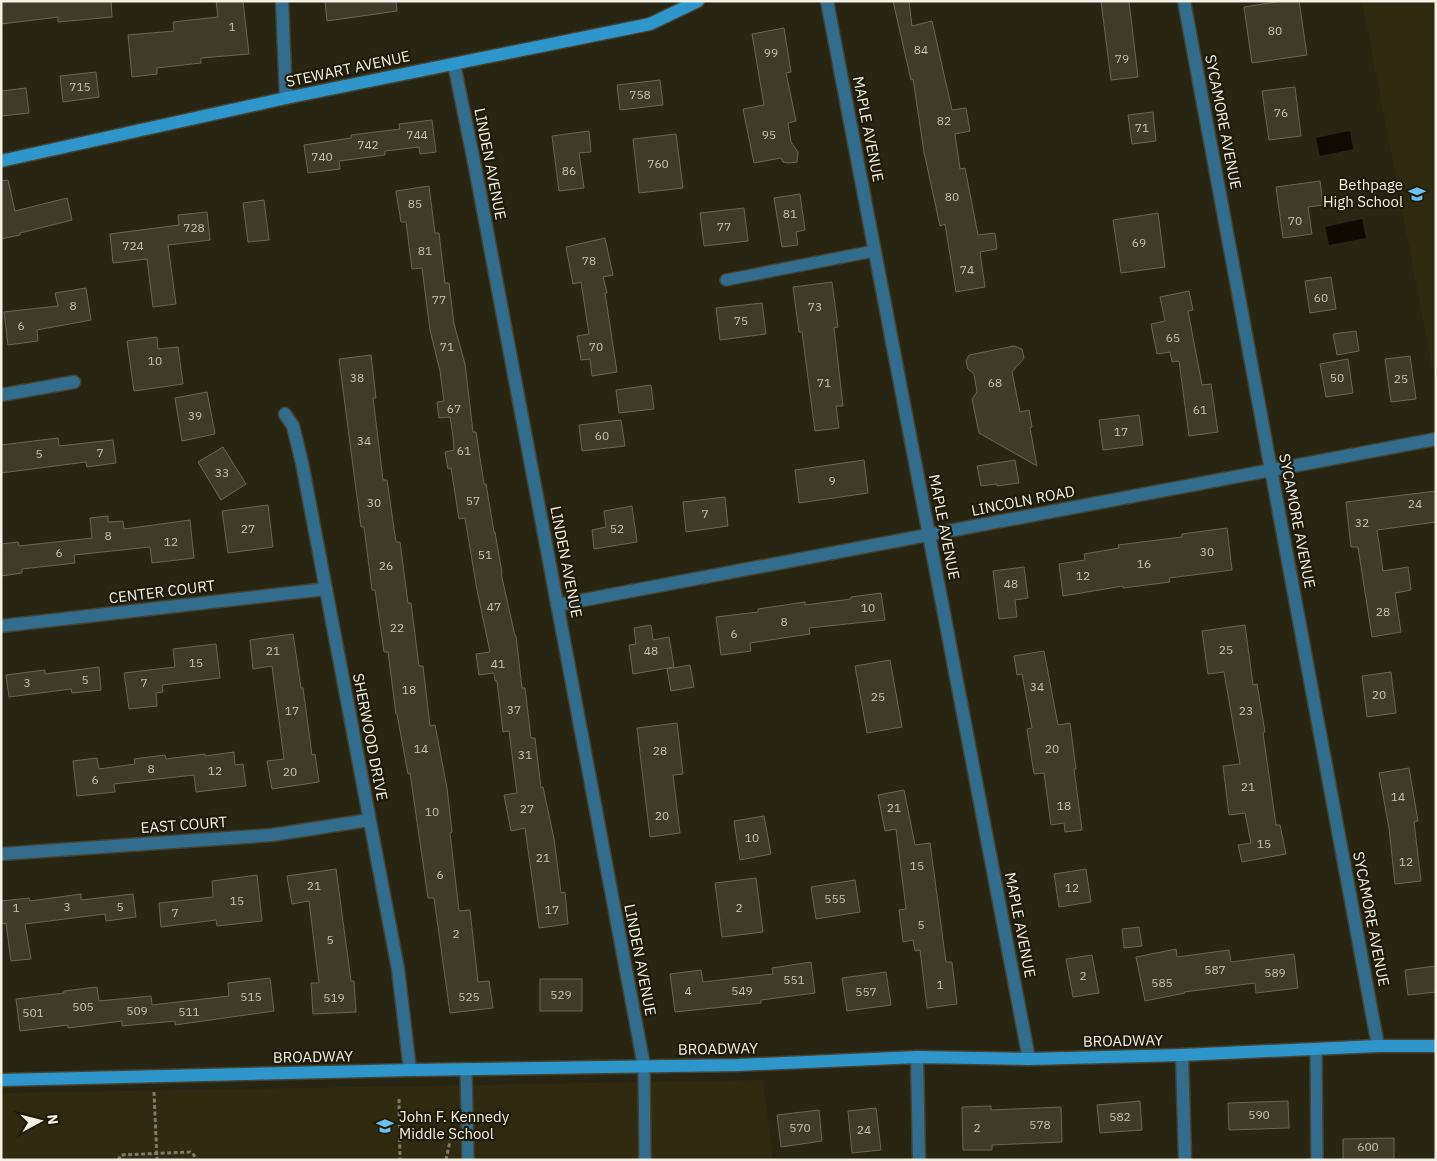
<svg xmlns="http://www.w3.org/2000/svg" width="1437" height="1161" viewBox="0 0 1437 1161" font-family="'IBM Plex Sans',sans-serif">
<rect width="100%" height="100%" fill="#292513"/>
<g fill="#302a11">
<polygon points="1362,1 1436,1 1436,387"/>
<polygon points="763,1080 773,1160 1,1160 1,1093"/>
</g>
<g fill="#100900">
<polygon points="1350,131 1353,149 1320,156 1316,138"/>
<polygon points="1362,219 1366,238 1329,245 1325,227"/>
</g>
<g fill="#3f3b28" stroke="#6b6652">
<polygon points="1,1 111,1 112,17 58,22 58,17 1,24"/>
<polygon points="216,1 243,1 249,54 201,58 201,63 157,68 157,74 132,77 128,35 174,31 173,22 218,17"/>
<polygon points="325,1 396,1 397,11 327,21"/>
<polygon points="893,1 909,1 912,26 932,21 952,110 966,108 970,131 955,134 960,169 965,168 978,235 995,233 997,249 980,252 985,287 956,292 945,224 940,226 924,152 913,79 911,80"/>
<polygon points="1101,1 1129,1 1138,77 1111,80"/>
<polygon points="1282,1 1299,1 1307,55 1252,63 1244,7"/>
<polygon points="784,28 791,72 786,73 796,121 788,123 791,142 798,152 797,162 788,163 783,162 781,158 754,163 743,109 764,105 752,34"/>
<polygon points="96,72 99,97 63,102 60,76"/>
<polygon points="660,80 663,105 620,110 617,85"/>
<polygon points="1295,87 1301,136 1269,140 1262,91"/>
<polygon points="26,88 29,113 1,116 1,91"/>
<polygon points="1153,112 1156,141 1132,144 1128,115"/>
<polygon points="432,120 436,152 420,154 419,147 385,151 385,155 339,161 340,169 308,173 304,145 351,138 351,135 400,129 399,124"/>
<polygon points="589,131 591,152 579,153 584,188 559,191 552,136"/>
<polygon points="676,134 683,188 639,193 633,139"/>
<polygon points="8,180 15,211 67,198 72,220 20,233 20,235 1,239 1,181"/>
<polygon points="1320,181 1323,205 1308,207 1312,234 1283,238 1276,187"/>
<polygon points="429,186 435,233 439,233 445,283 449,283 454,324 465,364 473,432 476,432 484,484 486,484 494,532 495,532 502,573 501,573 515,636 516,636 522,688 525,688 531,738 535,738 541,788 543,787 554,839 561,893 565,892 568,924 539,928 525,828 511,831 504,795 517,793 509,731 503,732 497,681 495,681 494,673 479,675 476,654 490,652 477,590 465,518 459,519 451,468 448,469 445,452 454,450 453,436 450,417 439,418 437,402 444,401 440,371 430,330 422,268 412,269 406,222 401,222 396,191"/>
<polygon points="800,194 805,230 796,232 798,245 782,247 774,198"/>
<polygon points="264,200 269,240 248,242 243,203"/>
<polygon points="744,208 748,241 704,246 700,213"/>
<polygon points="207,212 210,240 168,245 176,304 153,307 147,259 113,263 110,234 179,225 178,215"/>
<polygon points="1158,213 1165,267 1121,273 1113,220"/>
<polygon points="605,238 613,275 603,277 607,293 605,293 617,372 592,376 590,359 581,360 577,336 589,334 581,282 573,284 566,247"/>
<polygon points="1331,277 1336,309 1310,313 1305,281"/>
<polygon points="832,282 838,327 834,328 843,406 836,406 839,428 815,431 802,332 799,332 793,287"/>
<polygon points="86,288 91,320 37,330 38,341 8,345 4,312 58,306 55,293"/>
<polygon points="1189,291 1193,310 1188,311 1202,385 1211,384 1218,432 1189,436 1179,361 1172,362 1170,352 1157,354 1151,324 1165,321 1160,297"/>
<polygon points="762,303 766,334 720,340 716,308"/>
<polygon points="1356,331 1359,351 1337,355 1333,334"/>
<polygon points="157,337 158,349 178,347 183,384 134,391 127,341"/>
<polygon points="1014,346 1022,349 1024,358 1012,372 1020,412 1029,410 1032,427 1030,428 1037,466 979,433 972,399 977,392 974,374 968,369 966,361 969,355"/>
<polygon points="371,355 376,398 373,398 383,480 387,480 396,542 400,542 408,603 411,603 419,666 423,666 430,726 435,725 447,788 452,832 450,833 459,911 470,910 478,982 489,981 493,1008 450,1013 434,898 428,898 410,773 408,774 397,714 396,714 388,652 384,652 375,590 372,590 364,527 361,527 339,359"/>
<polygon points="1410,356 1416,399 1391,402 1385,359"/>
<polygon points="1348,359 1353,393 1326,397 1320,364"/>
<polygon points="651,385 654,409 619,413 616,390"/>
<polygon points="207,392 215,434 182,441 175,398"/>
<polygon points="1139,415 1143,445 1103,450 1099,420"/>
<polygon points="621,420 625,446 582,451 579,425"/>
<polygon points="58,438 59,446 113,440 116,463 87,467 86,462 1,473 1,445"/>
<polygon points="223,447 246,484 221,500 198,462"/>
<polygon points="864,460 868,493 799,503 795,470"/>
<polygon points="1015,460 1019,483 997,486 997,484 981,486 977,466"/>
<polygon points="1436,491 1436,522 1377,530 1383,571 1408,567 1411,590 1395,593 1401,632 1372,637 1358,547 1351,547 1346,502"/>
<polygon points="725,497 728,526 686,532 683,502"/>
<polygon points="268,505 273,547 228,553 222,511"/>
<polygon points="632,506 637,542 594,549 592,530 606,527 604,511"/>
<polygon points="108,516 108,522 123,521 124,529 190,520 194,558 152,563 150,547 74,555 75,563 22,569 22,573 1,576 1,544 18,542 19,546 92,538 90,518"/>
<polygon points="1227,528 1232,570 1169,578 1170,582 1123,588 1123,586 1063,596 1059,564 1085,560 1084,554 1119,548 1118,545 1182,537 1182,534"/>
<polygon points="1024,567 1028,598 1015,600 1017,617 999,619 993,571"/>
<polygon points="881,593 885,620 809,628 810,634 750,643 751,651 721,655 716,617 758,612 758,609 805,602 805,605 851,599 851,597"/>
<polygon points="651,625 653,640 669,637 674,667 633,674 629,645 636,644 634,628"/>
<polygon points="1245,625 1253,685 1257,684 1265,732 1263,733 1276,825 1280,825 1286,854 1242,862 1238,845 1251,843 1245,813 1229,815 1223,766 1240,764 1224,672 1208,674 1202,631"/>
<polygon points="293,634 301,688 303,688 312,755 315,754 319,782 272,789 267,761 284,759 272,666 253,669 250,640"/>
<polygon points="216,644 220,678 162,685 163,692 156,693 157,706 129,709 124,673 175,667 173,649"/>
<polygon points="1044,651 1058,725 1070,723 1076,769 1074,769 1082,830 1065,832 1064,823 1051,825 1044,773 1034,774 1027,729 1032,728 1022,674 1017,675 1014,656"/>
<polygon points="890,660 902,727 867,733 855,666"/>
<polygon points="690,665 694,687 671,691 667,669"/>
<polygon points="99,667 101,690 72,693 71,689 9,697 6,675 45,670 45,674"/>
<polygon points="1391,672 1396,713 1367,717 1362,676"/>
<polygon points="677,723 683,774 673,775 680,833 650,837 637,728"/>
<polygon points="234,752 235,765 243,764 246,786 196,792 194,775 114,784 115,792 77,796 73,761 97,758 99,769 135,764 134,759 165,755 166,759 205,754 205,756"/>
<polygon points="1409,768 1418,821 1414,822 1421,881 1395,884 1389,828 1379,773"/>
<polygon points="904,790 915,845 930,843 946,962 952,962 957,1004 927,1008 920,950 915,951 913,940 903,942 899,910 906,909 896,829 885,831 878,795"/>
<polygon points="764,816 771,854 740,860 734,821"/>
<polygon points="336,869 351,981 354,981 356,1012 313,1014 311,983 319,983 309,901 292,904 287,876"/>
<polygon points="1086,869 1091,902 1059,907 1054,874"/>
<polygon points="257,875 262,921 217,926 216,920 161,927 159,903 213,897 212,881"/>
<polygon points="756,878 763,932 722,937 715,883"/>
<polygon points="855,880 860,912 816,919 811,887"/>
<polygon points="81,894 81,900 133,894 136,917 106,921 105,914 25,924 31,959 11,961 6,923 2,924 1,901 29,898 30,901"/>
<polygon points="1139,927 1142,946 1124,948 1122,929"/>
<polygon points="1176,949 1177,957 1229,950 1231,962 1294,954 1298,988 1256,993 1255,983 1184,992 1185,993 1145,1001 1136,957"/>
<polygon points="1092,955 1099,993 1073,997 1066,959"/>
<polygon points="811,962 815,993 761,1000 761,1003 675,1012 670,974 701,970 703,982 773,974 772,968"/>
<polygon points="1436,966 1436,992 1408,995 1405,970"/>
<polygon points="886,972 891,1005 847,1011 842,978"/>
<polygon points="270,978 274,1011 175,1025 175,1021 122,1026 122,1021 68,1028 68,1025 20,1031 16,999 64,993 64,991 97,987 99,1001 151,996 152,1005 229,996 228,983"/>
<rect x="540" y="979" width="42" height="32"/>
<polygon points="1140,1101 1142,1130 1100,1133 1097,1105"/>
<polygon points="1288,1101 1289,1128 1229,1130 1228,1103"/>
<polygon points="991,1106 991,1110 1061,1107 1062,1142 992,1145 992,1150 963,1150 962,1107"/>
<polygon points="876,1108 881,1150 852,1153 848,1111"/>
<polygon points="819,1110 822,1141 781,1147 777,1115"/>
<polygon points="1394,1138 1394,1160 1343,1160 1343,1139"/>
</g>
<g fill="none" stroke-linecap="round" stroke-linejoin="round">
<g stroke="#454230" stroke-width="14">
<g id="lane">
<polyline points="726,280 874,251"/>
<polyline points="1316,1049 1317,1160"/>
<polyline points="644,1066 645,1160"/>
<polyline points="466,1069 468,1160"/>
</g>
</g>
<g stroke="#454230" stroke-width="15">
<g id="street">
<polyline points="282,1 286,98"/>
<polyline points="827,1 1029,1059"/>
<polyline points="1184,1 1378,1046"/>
<polyline points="454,64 475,167 644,1066"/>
<polyline points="1,395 74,382"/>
<polyline points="285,414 293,426 302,463 398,969 410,1070"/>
<polyline points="557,605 1436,439"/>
<polyline points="1,626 326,589"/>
<polyline points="1,854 272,835 369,820"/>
<polyline points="1182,1055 1185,1160"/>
<polyline points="917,1057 919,1160"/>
</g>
</g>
<g stroke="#454230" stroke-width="15">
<g id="secondary">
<polyline points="1,161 286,98 650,24 698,1"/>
<polyline points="1,1080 410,1070 738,1065 917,1057 1029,1059 1182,1055 1378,1046 1436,1046"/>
</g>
</g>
<g stroke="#7e7b6c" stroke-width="3" stroke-dasharray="4 2.5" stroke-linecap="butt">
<polyline points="154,1092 157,1160"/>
<polyline points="399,1099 400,1160"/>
<polyline points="118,1160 121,1155 190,1152 194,1155 195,1160"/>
<polyline points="446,1160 451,1136"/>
</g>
<use href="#lane" stroke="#336d8e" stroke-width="11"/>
<use href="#street" stroke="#336d8e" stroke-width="12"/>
<use href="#secondary" stroke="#2f96cb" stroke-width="12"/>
</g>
<defs>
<g id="school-bare" transform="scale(1.35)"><path d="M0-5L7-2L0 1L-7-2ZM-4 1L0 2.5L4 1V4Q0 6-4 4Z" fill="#6ec2f3" stroke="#1f1b0a" stroke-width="2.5" paint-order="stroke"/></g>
</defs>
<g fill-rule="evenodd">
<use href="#school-bare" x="1417" y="194"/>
<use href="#school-bare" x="385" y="1126"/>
</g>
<g text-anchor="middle" stroke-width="4.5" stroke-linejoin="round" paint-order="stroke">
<g font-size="12" fill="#c6c4b6">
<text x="232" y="31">1</text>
<text x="1275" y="35">80</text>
<text x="921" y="54">84</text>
<text x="771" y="57">99</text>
<text x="1122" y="63">79</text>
<text x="80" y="91">715</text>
<text x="640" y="99">758</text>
<text x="1281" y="117">76</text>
<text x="944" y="125">82</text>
<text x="1142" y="132">71</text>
<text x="417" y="139">744</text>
<text x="769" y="139">95</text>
<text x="368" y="149">742</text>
<text x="322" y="161">740</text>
<text x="658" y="168">760</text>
<text x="569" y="175">86</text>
<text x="952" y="201">80</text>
<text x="415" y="208">85</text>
<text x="790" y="218">81</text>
<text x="1295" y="225">70</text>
<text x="724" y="231">77</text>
<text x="194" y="232">728</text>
<text x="1139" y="247">69</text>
<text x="133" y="250">724</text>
<text x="425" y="255">81</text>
<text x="589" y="265">78</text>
<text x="967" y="274">74</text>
<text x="1321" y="302">60</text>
<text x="439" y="304">77</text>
<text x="73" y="310">8</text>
<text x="815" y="311">73</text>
<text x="741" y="325">75</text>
<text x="21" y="330">6</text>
<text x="1173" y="342">65</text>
<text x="447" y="351">71</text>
<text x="596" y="351">70</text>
<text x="155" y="365">10</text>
<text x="357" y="382">38</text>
<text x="1337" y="382">50</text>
<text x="1401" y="383">25</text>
<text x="824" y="387">71</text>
<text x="995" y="387">68</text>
<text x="454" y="413">67</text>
<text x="1200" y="414">61</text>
<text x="195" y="420">39</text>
<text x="1121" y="436">17</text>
<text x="602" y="440">60</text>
<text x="364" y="445">34</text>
<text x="464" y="455">61</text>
<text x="100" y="457">7</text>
<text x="39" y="458">5</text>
<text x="222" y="477">33</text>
<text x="832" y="485">9</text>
<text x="473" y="505">57</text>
<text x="374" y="507">30</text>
<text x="1415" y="508">24</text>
<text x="705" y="518">7</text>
<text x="1362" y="527">32</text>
<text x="248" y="533">27</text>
<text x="617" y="533">52</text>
<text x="108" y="540">8</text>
<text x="171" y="546">12</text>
<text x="1207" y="556">30</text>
<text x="59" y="557">6</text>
<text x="485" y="559">51</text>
<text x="1144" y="568">16</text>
<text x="386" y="570">26</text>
<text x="1083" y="580">12</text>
<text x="1011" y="588">48</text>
<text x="494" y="611">47</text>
<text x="868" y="612">10</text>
<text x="1383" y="616">28</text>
<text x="784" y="626">8</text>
<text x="397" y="632">22</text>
<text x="734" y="638">6</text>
<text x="1226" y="654">25</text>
<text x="273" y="655">21</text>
<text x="651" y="655">48</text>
<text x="196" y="667">15</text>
<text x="498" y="668">41</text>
<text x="85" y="684">5</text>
<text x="27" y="687">3</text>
<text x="144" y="687">7</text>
<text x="1037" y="691">34</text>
<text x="409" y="694">18</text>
<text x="1379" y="699">20</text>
<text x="878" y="701">25</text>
<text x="514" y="714">37</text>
<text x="292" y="715">17</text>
<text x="1246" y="715">23</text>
<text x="421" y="753">14</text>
<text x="1052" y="753">20</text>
<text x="660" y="755">28</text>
<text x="525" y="759">31</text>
<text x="151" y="773">8</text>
<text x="215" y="775">12</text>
<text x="290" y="776">20</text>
<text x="95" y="784">6</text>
<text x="1248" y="791">21</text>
<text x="1398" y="801">14</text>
<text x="1064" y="810">18</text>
<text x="894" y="812">21</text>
<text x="527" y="813">27</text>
<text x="432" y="816">10</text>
<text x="662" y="820">20</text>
<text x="752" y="842">10</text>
<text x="1264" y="848">15</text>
<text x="543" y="862">21</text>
<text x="1406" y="866">12</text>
<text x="917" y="870">15</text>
<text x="440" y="879">6</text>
<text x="314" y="890">21</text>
<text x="1072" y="892">12</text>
<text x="835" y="903">555</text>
<text x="237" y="905">15</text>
<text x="67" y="911">3</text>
<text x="120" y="911">5</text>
<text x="16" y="912">1</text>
<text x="739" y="912">2</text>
<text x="552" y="914">17</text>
<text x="175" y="917">7</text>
<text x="921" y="929">5</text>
<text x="456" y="938">2</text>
<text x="330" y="944">5</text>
<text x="1215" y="974">587</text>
<text x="1275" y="977">589</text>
<text x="1083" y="980">2</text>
<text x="794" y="984">551</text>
<text x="1162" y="987">585</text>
<text x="940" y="989">1</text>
<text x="688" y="995">4</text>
<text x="742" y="995">549</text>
<text x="866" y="996">557</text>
<text x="561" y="999">529</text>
<text x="251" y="1001">515</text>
<text x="469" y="1001">525</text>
<text x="334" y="1002">519</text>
<text x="83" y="1011">505</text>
<text x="137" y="1015">509</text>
<text x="189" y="1016">511</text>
<text x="33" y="1017">501</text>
<text x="1259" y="1119">590</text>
<text x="1120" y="1121">582</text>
<text x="1040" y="1129">578</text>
<text x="800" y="1132">570</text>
<text x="977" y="1132">2</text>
<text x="864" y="1134">24</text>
<text x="1368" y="1151">600</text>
</g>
<g font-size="15" fill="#f3f1e5" stroke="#1f1b0a">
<text transform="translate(348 69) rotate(-12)" y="5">STEWART AVENUE</text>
<text transform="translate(1223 122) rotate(79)" y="5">SYCAMORE AVENUE</text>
<text transform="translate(868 129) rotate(79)" y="5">MAPLE AVENUE</text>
<text transform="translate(490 164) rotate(79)" y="5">LINDEN AVENUE</text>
<text transform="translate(1023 501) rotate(-11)" y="5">LINCOLN ROAD</text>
<text transform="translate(1297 521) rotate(79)" y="5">SYCAMORE AVENUE</text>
<text transform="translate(944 527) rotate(79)" y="5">MAPLE AVENUE</text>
<text transform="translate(566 562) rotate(79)" y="5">LINDEN AVENUE</text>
<text transform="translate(162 592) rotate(-7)" y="5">CENTER COURT</text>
<text transform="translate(370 737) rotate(79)" y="5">SHERWOOD DRIVE</text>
<text transform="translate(184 825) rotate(-4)" y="5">EAST COURT</text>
<text transform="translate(1371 919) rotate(79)" y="5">SYCAMORE AVENUE</text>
<text transform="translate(1020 925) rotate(79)" y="5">MAPLE AVENUE</text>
<text transform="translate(640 960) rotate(79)" y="5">LINDEN AVENUE</text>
<text transform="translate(1123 1041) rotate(-1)" y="5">BROADWAY</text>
<text transform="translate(718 1049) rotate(-1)" y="5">BROADWAY</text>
<text transform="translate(313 1057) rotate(-1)" y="5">BROADWAY</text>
</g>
<g font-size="15" fill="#f3f1e5" stroke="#1f1b0a" text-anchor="end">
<text x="1403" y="190">Bethpage<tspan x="1403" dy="17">High School</tspan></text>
<text x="399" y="1122" text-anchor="start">John F. Kennedy<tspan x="399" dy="17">Middle School</tspan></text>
</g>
</g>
<rect width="1437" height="1161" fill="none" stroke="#f3f1e5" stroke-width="5"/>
<g transform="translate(40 1121) rotate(83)" stroke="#1f1b0a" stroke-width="4" paint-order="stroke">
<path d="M0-4L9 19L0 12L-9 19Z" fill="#f3f1e5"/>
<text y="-8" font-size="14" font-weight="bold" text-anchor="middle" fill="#f3f1e5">N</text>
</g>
</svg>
